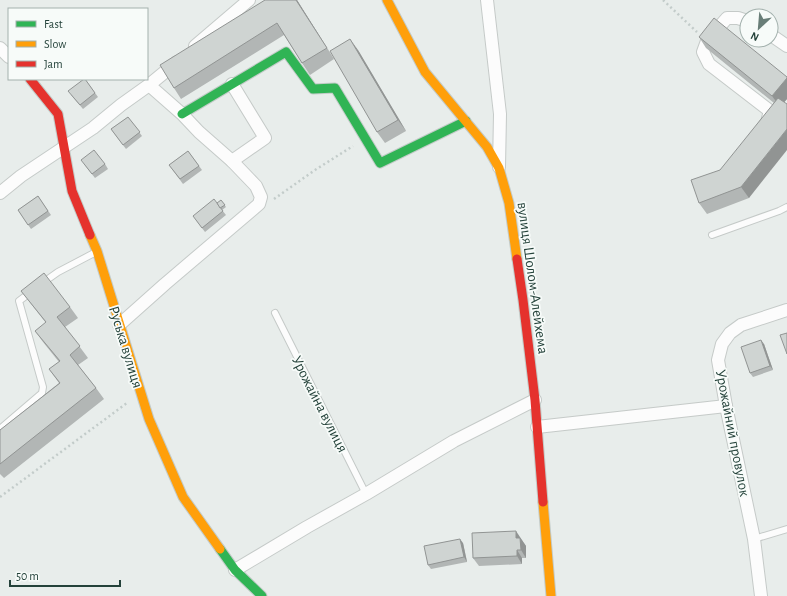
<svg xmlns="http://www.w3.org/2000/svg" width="787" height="596" viewBox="0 0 787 596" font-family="'Alegreya Sans',sans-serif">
<rect width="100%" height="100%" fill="#e8edeb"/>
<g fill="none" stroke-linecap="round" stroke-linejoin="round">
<g stroke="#c5cac8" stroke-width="8">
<g id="lane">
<polyline points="712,235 779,211 787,207"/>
<polyline points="41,284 58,272 96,252"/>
<polyline points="275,313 366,494"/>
<polyline points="0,429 42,393 43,387 19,301 31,292"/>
<polyline points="754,539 787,529"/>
</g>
</g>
<g stroke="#c5cac8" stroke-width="14">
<g id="street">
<polyline points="487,0 500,114 499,167"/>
<polyline points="747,21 738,18 727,18 707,41 703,52 709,64 770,111 767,122 765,125"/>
<polyline points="771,35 787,46"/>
<polyline points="195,46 249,0"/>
<polyline points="0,48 9,57"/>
<polyline points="232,161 265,138 232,84"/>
<polyline points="0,193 21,176 93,128 121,105 149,85 177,62"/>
<polyline points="119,325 165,284 259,204 261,197 256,186 232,161 199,132 182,114 149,85"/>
<polyline points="537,427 726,406"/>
<polyline points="235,570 307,527 366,494 454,441 535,400"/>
<polyline points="761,596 754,539 726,406 718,360 722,344 730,333 741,325 787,310"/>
</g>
</g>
<g stroke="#c3cbc8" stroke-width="11">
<g id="fast">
<polyline points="182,114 286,52 313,89 335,88 380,163 466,121"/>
<polyline points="220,549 235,570 262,596"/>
</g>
</g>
<g stroke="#c3cbc8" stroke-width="11">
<g id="slow">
<polyline points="387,0 425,72 487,147 499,168 509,203 517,259"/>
<polyline points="90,235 97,251 149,419 183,497 220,549"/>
<polyline points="543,502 551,596"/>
</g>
</g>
<g stroke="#c3cbc8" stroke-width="11">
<g id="jam">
<polyline points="30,79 58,114 72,191 90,235"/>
<polyline points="517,259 523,300 535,400 543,502"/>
</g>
</g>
<g stroke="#c3ccca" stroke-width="2.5" stroke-dasharray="2 3" stroke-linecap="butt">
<polyline points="663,0 697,32"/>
<polyline points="274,199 315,170 353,146"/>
<polyline points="0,497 127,403"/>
</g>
<use href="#lane" stroke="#fcfcfc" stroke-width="6"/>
<use href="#street" stroke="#fcfcfc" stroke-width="12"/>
<use href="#fast" stroke="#30b455" stroke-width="9"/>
<use href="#slow" stroke="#ff9f0a" stroke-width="9"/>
<use href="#jam" stroke="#e5322d" stroke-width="9"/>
</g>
<g fill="#b2b6b5">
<polygon points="265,0 297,0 334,59 310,75 302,63 284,35 181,99 174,88"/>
<polygon points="699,37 787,77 787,99 784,102 749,198 707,214 699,203 774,103 706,48"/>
<polygon points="358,50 406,131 385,143 377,132"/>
<polygon points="85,79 98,97 83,109 71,95"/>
<polygon points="128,117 142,136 126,149 111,129"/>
<polygon points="188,151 202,170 183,184 169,165"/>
<polygon points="84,164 105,164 108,169 95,178"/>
<polygon points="38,196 51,215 31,229 18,210"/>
<polygon points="221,200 226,207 222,210 226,215 205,232 196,220"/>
<polygon points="21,291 70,307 78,318 65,327 88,358 78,365 96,388 104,399 4,478 0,474 0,430 59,383 49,369 59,362 43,342 35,331 46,323"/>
<polygon points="764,344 773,370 753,377 750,373"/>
<polygon points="521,539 526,546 526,558 522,558 522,564 479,566 473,558"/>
<polygon points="463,543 467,562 431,569 428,565"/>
</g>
<g fill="#919493">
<polygon points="296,0 297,0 334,59 327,48"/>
<polygon points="350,39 358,50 406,131 398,120"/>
<polygon points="787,78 787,99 780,107 772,96"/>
<polygon points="787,129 787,150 749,198 741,187"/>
<polygon points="761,340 764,344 773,370 770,366"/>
<polygon points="516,531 526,546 526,558 521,550 516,538"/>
<polygon points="460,539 463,543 467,562 464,557"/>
<polygon points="517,550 522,558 522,564 517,556"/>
</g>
<g fill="#cfd4d2" stroke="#919493">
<polygon points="265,0 296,0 327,48 302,63 277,23 174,88 160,65"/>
<polygon points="714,18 787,77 787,78 772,96 699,37"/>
<polygon points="350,39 398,120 377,132 330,51"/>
<polygon points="84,79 85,79 95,93 80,105 68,91"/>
<polygon points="778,98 787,104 787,129 741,187 699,203 691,180 720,170"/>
<polygon points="128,117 140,132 123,145 111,129"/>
<polygon points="94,150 105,164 92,174 81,160"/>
<polygon points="188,151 199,166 180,179 169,165"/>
<polygon points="38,196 48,211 28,225 18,210"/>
<polygon points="214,199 223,211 202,228 193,216"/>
<polygon points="221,200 225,205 220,208 217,203"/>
<polygon points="44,273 70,307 57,317 80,346 70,355 96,388 0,464 0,430 60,383 49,369 60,361 35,331 46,322 21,291"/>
<polygon points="787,333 787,354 780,335"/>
<polygon points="761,340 770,366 750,373 741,347"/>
<polygon points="516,531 516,538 520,538 521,550 517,550 517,556 473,558 472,533"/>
<polygon points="460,539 464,557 428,565 424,546"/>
</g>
<g text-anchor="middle" stroke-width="3.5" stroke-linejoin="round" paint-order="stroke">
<g font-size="15" fill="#24423a" stroke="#f7fbf9">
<text transform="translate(533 278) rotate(82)" y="5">вулиця Шолом-Алейхема</text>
<text transform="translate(126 347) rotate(73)" y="5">Руська вулиця</text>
<text transform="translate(320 404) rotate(63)" y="5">Урожайна вулиця</text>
<text transform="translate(733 433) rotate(79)" y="5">Урожайний провулок</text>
</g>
</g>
<rect x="8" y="8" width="140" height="72" fill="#f7fbf9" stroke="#a3b1ad"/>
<rect x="16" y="21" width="20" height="6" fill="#30b455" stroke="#a3b1ad"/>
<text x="44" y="28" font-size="12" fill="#24423a">Fast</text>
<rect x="16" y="41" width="20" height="6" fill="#ff9f0a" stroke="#a3b1ad"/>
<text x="44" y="48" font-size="12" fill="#24423a">Slow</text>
<rect x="16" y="61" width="20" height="6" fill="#e5322d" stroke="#a3b1ad"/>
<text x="44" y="68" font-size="12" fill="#24423a">Jam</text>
<g transform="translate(759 28) rotate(206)"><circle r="19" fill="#f7fbf9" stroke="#a3b1ad"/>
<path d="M0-3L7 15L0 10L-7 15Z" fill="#697e78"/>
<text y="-6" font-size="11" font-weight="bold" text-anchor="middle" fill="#24423a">N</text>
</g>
<path d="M10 580v6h110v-6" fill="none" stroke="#24423a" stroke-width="2"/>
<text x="16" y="580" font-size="12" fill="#24423a" stroke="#f7fbf9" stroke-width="3" paint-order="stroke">50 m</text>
</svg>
